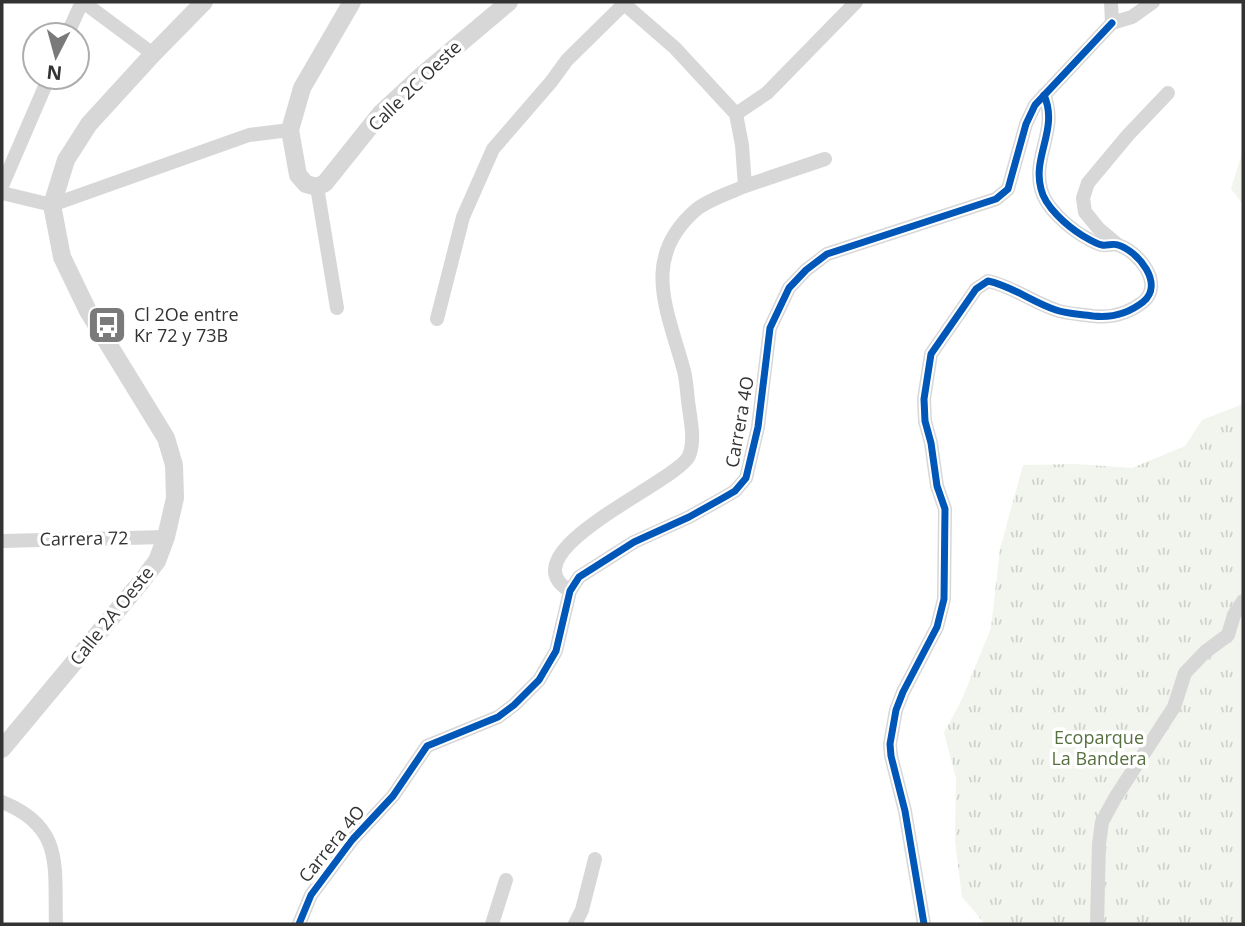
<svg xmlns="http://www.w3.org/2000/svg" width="1245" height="926" viewBox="0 0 1245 926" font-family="'Open Sans',sans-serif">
<defs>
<pattern id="park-tufts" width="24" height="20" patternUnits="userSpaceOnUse" patternTransform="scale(1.75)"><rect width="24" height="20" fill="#f1f5ed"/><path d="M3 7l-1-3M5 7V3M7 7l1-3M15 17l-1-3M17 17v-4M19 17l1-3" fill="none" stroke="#cfd2cc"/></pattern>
</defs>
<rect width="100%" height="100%" fill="#fff"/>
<g fill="url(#park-tufts)">
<polygon points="1243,150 1243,204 1231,189"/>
<polygon points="1243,404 1243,924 985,924 962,897 955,841 956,778 944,733 962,699 991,628 1000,549 1023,465 1076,464 1132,468 1185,446 1202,420"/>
</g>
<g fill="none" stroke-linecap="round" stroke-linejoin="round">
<g stroke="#d7d7d7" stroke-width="14">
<polyline points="83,2 153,54"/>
<polyline points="1111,2 1112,23"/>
<polyline points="1112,23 1132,17 1153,2"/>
<polyline points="67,35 82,2"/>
<polyline points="736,114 767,93 856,2"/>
<polyline points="2,186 49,77"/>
<polyline points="745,186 825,159"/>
<polyline points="317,187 337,308"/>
<polyline points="2,193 52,205 249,135 290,130"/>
<polyline points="1118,245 1098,228 1085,212 1083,198 1088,183 1128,135 1168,93"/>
<polyline points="437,319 463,217 493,149 551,82 567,60 626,2"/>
<polyline points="2,541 166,537"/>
<path d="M 570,591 C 504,552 676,483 689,456 C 695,441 691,423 689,408 C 687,396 687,383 684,371 C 668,311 639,258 697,209 C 710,199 730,193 745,186 L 742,145 L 736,114 L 675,48 L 622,2"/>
<path d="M 2,802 C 65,827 54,868 56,924"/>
<polyline points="299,924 311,895 352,840 393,796 427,746 498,717 514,705 539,680 556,651 570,591 579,577 634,542 689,517 723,498 735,491 746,478 758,427 770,328 789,288 806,270 827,254 996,199 1008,189 1026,124 1035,105 1112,23"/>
<polyline points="492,924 506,880"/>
<polyline points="575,924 582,910 595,859"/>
<path d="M 924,924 L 905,811 L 891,756 L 890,744 L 896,710 L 903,692 L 937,627 L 944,599 L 945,509 L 937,486 L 931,443 L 925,421 L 924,399 L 931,354 L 976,289 L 988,281 C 1012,286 1032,302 1056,310 C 1067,314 1081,314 1093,316 C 1111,318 1129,313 1143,302 C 1165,284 1138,251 1118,245 C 1113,243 1107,246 1102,245 C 1096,244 1088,239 1083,236 C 1067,226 1045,207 1041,189 C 1032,156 1059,129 1044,95"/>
<polyline points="1097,924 1099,844 1102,822 1115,798 1174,707 1185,673 1205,652 1228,635 1234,615 1243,601"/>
</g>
<g stroke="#d7d7d7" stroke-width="18">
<polyline points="352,2 302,88 290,130 298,175 306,184 317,187 325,183 381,113 420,77 509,2"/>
<polyline points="2,749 141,582 157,561 166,537 175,498 174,465 166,438 88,311 62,257 52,205 66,160 89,124 153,54 204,2"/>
</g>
<g stroke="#fff" stroke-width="11">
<g id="cycleway">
<polyline points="299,924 311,895 352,840 393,796 427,746 498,717 514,705 539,680 556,651 570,591 579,577 634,542 689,517 723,498 735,491 746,478 758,427 770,328 789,288 806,270 827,254 996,199 1008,189 1026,124 1035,105 1112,23"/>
<path d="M 924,924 L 905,811 L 891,756 L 890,744 L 896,710 L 903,692 L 937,627 L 944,599 L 945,509 L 937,486 L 931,443 L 925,421 L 924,399 L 931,354 L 976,289 L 988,281 C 1012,286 1032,302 1056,310 C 1067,314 1081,314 1093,316 C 1111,318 1129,313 1143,302 C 1165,284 1138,251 1118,245 C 1113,243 1107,246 1102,245 C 1096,244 1088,239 1083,236 C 1067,226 1045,207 1041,189 C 1032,156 1059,129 1044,95"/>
</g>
</g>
<use href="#cycleway" stroke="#0057b8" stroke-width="7"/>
</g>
<defs>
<g id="bus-square" transform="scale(2.0125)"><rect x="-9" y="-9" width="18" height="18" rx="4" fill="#7a7a7a" stroke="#fff"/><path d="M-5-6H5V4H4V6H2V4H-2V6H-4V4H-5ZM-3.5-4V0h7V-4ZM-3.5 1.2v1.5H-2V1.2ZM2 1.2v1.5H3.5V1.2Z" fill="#fff"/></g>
</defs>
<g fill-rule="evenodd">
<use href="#bus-square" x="107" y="325"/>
</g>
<g text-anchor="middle" stroke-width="7" stroke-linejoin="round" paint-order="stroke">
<g font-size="18" fill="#333" stroke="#fff">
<text transform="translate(415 86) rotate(-44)" y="6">Calle 2C Oeste</text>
<text transform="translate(740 422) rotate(-80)" y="6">Carrera 4O</text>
<text transform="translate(84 539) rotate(-1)" y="6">Carrera 72</text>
<text transform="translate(112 616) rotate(-51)" y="6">Calle 2A Oeste</text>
<text transform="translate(332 844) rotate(-51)" y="6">Carrera 4O</text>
</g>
<g font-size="18" fill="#333" stroke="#fff" text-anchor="start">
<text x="134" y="321">Cl 2Oe entre<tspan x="134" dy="21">Kr 72 y 73B</tspan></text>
</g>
<g font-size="18" fill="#56703f" stroke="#fff">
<text x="1099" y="744">Ecoparque<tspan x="1099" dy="21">La Bandera</tspan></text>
</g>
</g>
<rect width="1245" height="926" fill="none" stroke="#333333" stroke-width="7"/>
<g transform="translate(56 56) rotate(186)"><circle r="33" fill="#ffffff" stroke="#adadad" stroke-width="2"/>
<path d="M0-5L12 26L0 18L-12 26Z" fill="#7a7a7a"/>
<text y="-10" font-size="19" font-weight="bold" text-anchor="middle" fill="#333333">N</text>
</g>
</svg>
